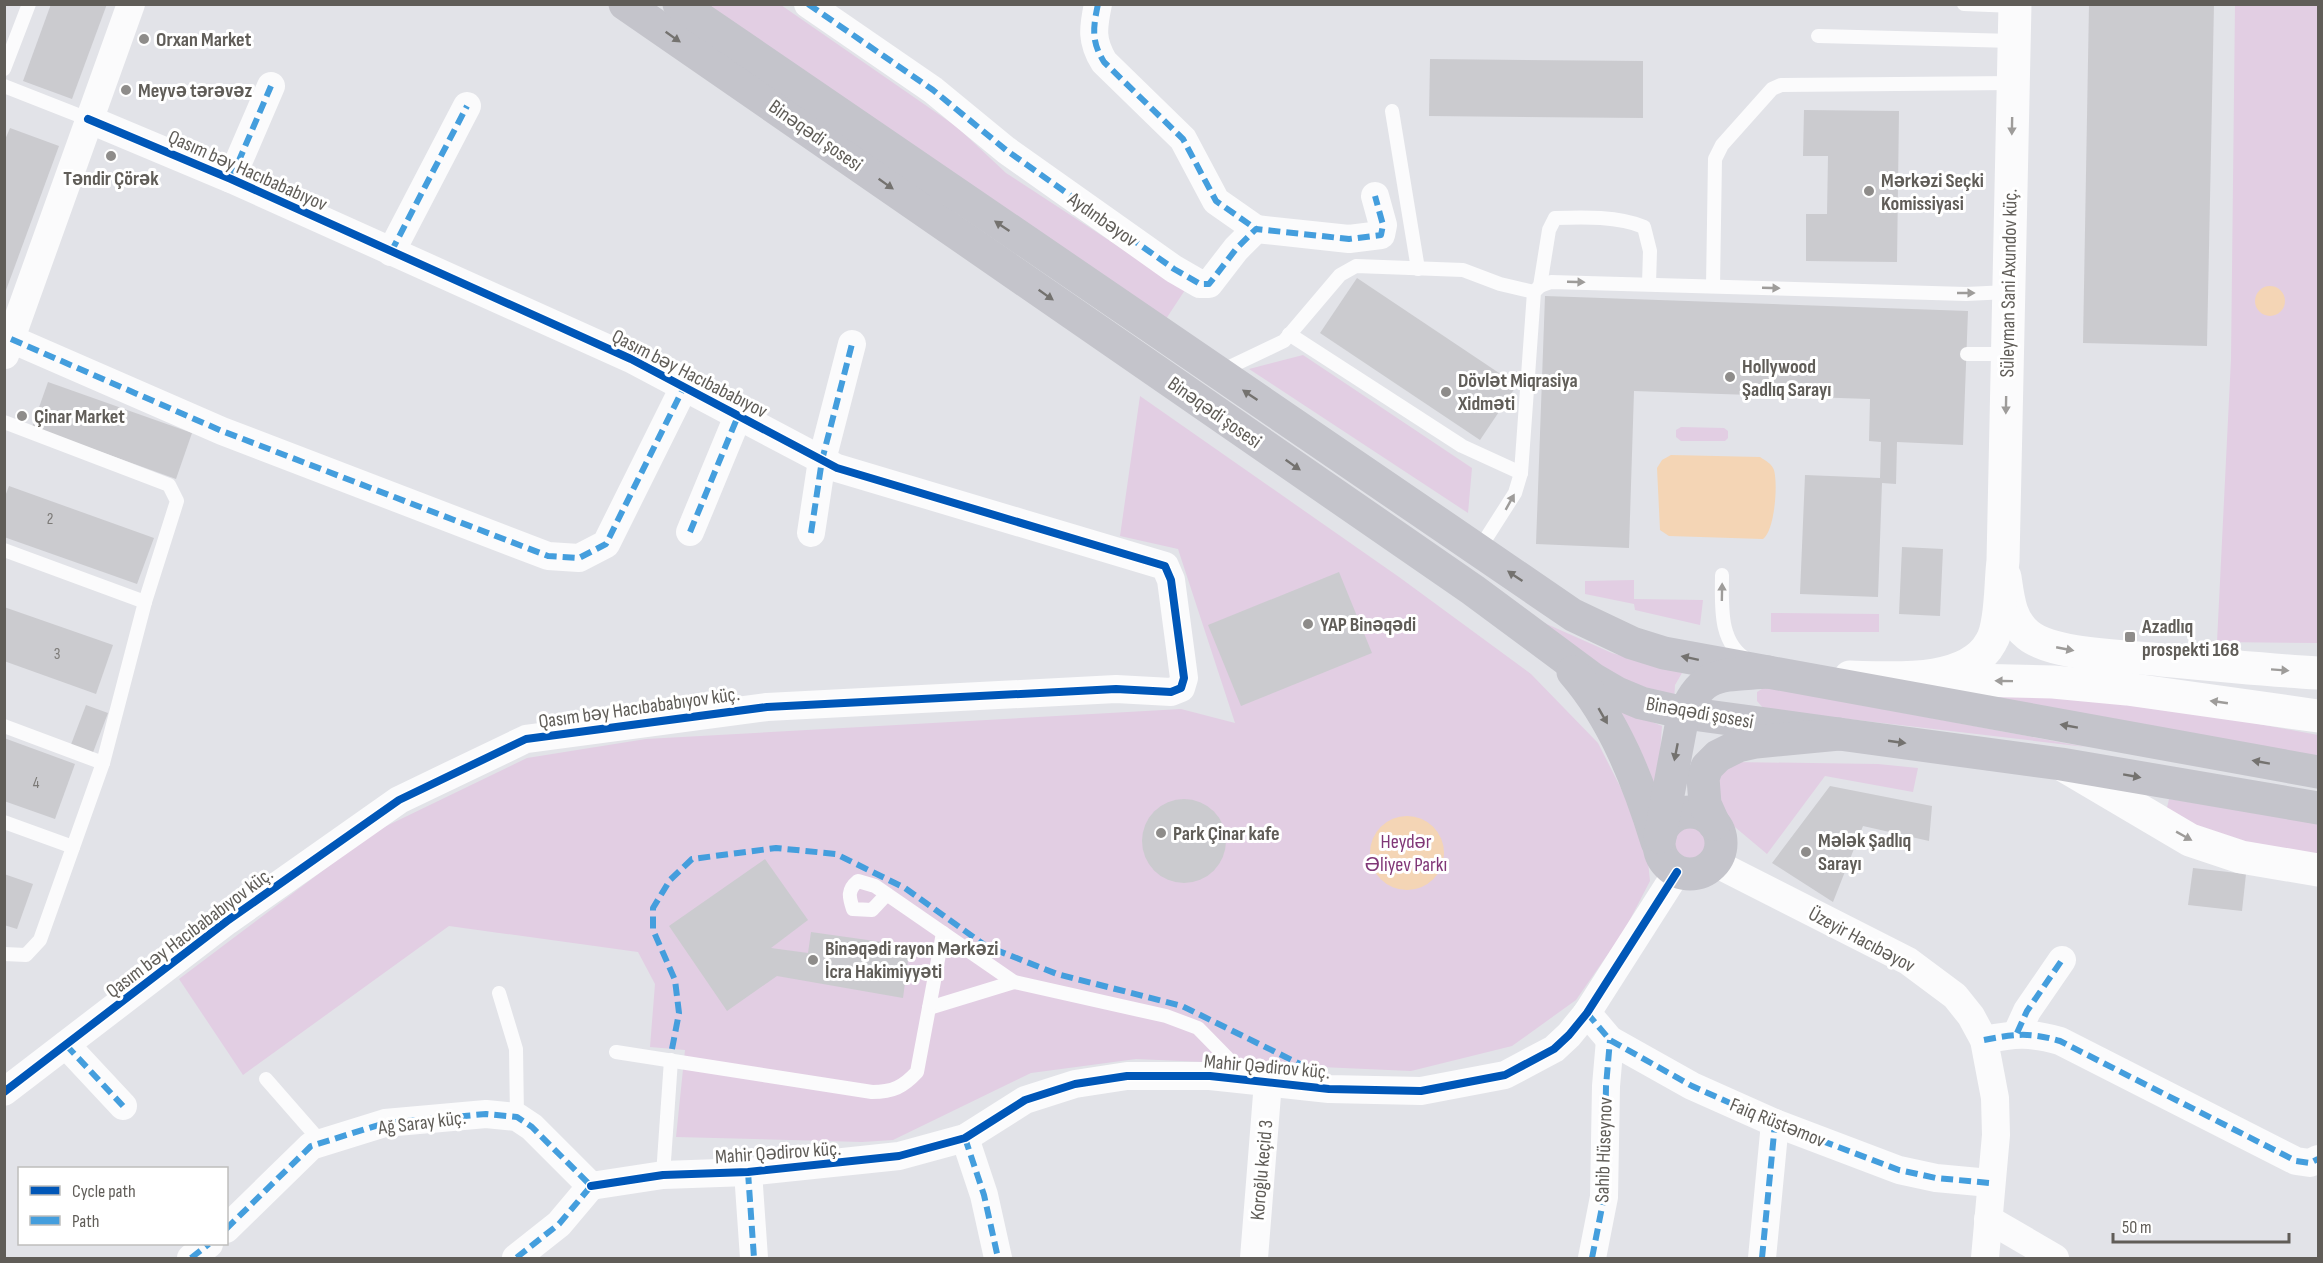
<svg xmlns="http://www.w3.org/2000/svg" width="2323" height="1263" viewBox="0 0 2323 1263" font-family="'Sofia Sans Condensed',sans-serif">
<rect width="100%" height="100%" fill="#e2e3e8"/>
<g fill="#e2cee3">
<polygon points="707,5 781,5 957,127 1006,173 1185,290 1166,319"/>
<polygon points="2235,5 2318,5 2318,643 2217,642 2231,359"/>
<polygon points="1303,355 1472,468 1468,513 1249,369"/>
<polygon points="1140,396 1399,577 1531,674 1598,743 1632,810 1647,851 1650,881 1624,931 1576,1000 1512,1046 1411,1071 1136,1059 1031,1073 893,1140 862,1142 676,1137 685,1050 650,1047 655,984 638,952 449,926 243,1075 179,979 374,832 527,758 646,739 1181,709 1235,723 1178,549 1120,536"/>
<polygon points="1681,427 1724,428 1728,431 1728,438 1725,441 1681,441 1676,437 1676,430"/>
<polygon points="1634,580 1634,599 1703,600 1700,625 1635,610 1634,604 1585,594 1585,581"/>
<polygon points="1771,613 1879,614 1879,632 1771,632"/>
<polygon points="1533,618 1612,653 1682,673 1675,685 1674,701 1615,678"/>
<polygon points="1765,687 2086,747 1764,709 1757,701 1757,692"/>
<polygon points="2047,693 2243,721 2318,735 2318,759 1960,694"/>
<polygon points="1607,703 1662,726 1657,794"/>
<polygon points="1734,762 1878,764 1918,768 1913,792 1825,776 1767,854 1717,812 1716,777"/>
<polygon points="2169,799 2318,822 2318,855 2228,841 2166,812"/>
<circle cx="1691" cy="843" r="20"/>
</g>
<g fill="#f4d5b5">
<circle cx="2270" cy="301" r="15"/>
<path d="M 1671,455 L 1760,457 C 1766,461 1771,463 1774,470 C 1778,484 1775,530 1763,539 L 1669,536 L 1660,530 L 1657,468 L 1662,460 Z"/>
<circle cx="1407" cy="853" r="37"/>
</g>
<g fill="#cbcbcf">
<polygon points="51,4 107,4 72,99 23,81"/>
<polygon points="2089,4 2214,4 2207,346 2083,343"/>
<polygon points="1430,59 1643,61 1643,118 1429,116"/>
<polygon points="1804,110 1899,111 1897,262 1806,261 1806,214 1827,214 1828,156 1803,156"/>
<polygon points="10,128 59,146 5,293 4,142"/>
<polygon points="1357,278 1517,385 1480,440 1320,333"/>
<polygon points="1545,296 1968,311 1963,445 1897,442 1896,484 1882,483 1878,597 1800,594 1805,475 1880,478 1881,442 1869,441 1870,399 1634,391 1629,548 1536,544"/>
<polygon points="48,382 192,433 176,479 32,427"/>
<polygon points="9,486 154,538 137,584 4,537 4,499"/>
<polygon points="1902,547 1943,549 1940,616 1899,614"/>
<polygon points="1339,572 1372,653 1241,706 1208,625"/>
<polygon points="4,607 113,645 96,694 4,661"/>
<polygon points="86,705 108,713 92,755 70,747"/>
<polygon points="4,738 75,764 55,819 4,801"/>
<polygon points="1830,786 1932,806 1929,841 1863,826 1833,902 1772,863"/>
<circle cx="1184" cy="841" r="42"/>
<polygon points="765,859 808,920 771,948 808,953 811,932 910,946 903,998 777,976 727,1011 669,926"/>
<polygon points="2193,868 2246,874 2242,911 2188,905"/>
<polygon points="4,874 33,884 17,929 4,925"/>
</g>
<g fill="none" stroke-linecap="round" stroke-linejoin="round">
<g stroke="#fbfbfc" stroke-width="14">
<polyline points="1964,4 2015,6"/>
<polyline points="1818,36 2014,41"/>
<polyline points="4,69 29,4"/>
<polyline points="4,86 88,119"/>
<polyline points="1392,111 1418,269"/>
<path d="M 1540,286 L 1549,230 L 1555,218 C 1583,217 1619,216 1644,227 L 1650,251 L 1649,284"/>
<polyline points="1713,286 1715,159 1722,145 1772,89 1781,85 2013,83"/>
<polyline points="1289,334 1462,446 1521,473"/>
<polyline points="1967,354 2007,354"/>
<polyline points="1219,372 1284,341 1340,275 1356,266 1463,270 1500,284 1534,292"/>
<polyline points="4,422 169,485 177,501 145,602 103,763 40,940 26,955 4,954"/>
<polyline points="4,550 145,602"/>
<polyline points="1478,551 1515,493 1521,473 1534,292 1540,286 1551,282 1966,294 2008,292"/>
<path d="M 1722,575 C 1722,605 1718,643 1748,660"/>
<polyline points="4,726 103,763"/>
<polyline points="4,822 73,847"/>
<path d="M 887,894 L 872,910 L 853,909 C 849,897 847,890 858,881 L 875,886 L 1014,982 L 1166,1016 L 1198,1028 L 1245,1076"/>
<polyline points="499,993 516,1049 517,1117"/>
<polyline points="929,1008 1014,982"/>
<path d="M 616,1052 L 872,1092 C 893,1092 903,1087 917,1072 L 943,933"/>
<polyline points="266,1079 322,1143"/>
<polyline points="663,1175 671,1060"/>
</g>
<g stroke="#fbfbfc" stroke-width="28">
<polyline points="808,4 933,90 1006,150 1174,269 1200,284 1209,284 1236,249 1256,229 1349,239 1381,235 1383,225 1375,196"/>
<path d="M 1098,4 C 1093,28 1091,41 1104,62 L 1183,139 L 1216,201 L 1256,229"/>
<polyline points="231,179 271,86"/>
<polyline points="391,252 467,106"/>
<polyline points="11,339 222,431 548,556 579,558 606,544 684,387"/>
<polyline points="5,355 131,4"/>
<polyline points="690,532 738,416"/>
<polyline points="811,533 822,460 852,344"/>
<polyline points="1715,863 1908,961 1955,996 1971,1016 1984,1040 1995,1098 1996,1135 1985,1258"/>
<polyline points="1587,1013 1610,1040 1692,1086 1775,1123 1899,1170 1936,1178 1990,1183"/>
<polyline points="2017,1033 2027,1011 2062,960"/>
<path d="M 1984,1040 C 2014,1034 2029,1032 2060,1041 L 2296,1161 L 2310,1163 L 2318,1159"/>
<polyline points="66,1045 123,1106"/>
<polyline points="4,1092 227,921 399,800 526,739 767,707 1116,689 1171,692 1181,688 1184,678 1171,580 1165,566 837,468 631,359 231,179 88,119"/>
<polyline points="965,1138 984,1195 998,1258"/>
<polyline points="748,1172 754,1258"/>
<polyline points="591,1186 663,1175 748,1172 899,1156 965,1138 1025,1100 1075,1084 1127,1076 1210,1076 1329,1089 1421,1091 1505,1075 1554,1049 1569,1035 1587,1013 1677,872"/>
<polyline points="1988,1219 2055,1258"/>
<polyline points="226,1229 311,1146 385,1123 486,1114 517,1117 532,1127 591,1186"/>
<polyline points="191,1258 209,1244"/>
<polyline points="516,1258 559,1224 591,1186"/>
<polyline points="1254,1258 1268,1082"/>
<polyline points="1592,1258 1604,1197 1606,1086 1610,1040"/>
<polyline points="1762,1258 1775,1123"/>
</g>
<g stroke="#fbfbfc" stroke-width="33">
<path d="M 2005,577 C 2008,598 2010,621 2028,635 C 2054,656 2129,656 2162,660 C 2214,665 2266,670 2318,673"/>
<polyline points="1927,679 2053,682 2127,689 2318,716"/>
<polyline points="2063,765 2190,840 2241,857 2318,870"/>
</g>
<path stroke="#fbfbfc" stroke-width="33" d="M 1850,677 C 1891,678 1968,685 1991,642 C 2002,624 2000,583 2003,561 L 2015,4"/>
<g stroke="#c4c4cb" stroke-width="33">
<polyline points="625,4 1473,590 1593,679 1617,693 1641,703 1685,713 1839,734"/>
<polyline points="679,4 1573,615 1632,643 1664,653 1768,672"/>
<path d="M 1573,672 C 1614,719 1639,783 1657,842"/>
<circle cx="1690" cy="843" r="31"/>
<polyline points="1714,824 1705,804 1703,778 1707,767 1718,756 1738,746 1756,742 1839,734 2061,764 2318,808"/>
<path d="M 1660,837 L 1682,721 C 1700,670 1720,676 1768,672 L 2318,772"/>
</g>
<g stroke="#449edd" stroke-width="6" stroke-dasharray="12 6" stroke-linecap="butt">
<polyline points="808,4 933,90 1006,150 1174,269 1200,284 1209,284 1236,249 1256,229 1349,239 1381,235 1383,225 1375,196"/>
<path d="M 1098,4 C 1093,28 1091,41 1104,62 L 1183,139 L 1216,201 L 1256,229"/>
<polyline points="231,179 271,86"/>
<polyline points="391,252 467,106"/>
<polyline points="11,339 222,431 548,556 579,558 606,544 684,387"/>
<polyline points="690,532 738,416"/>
<polyline points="811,533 822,460 852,344"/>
<polyline points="1587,1013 1610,1040 1692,1086 1775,1123 1899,1170 1936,1178 1990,1183"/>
<polyline points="2017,1033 2027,1011 2062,960"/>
<path d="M 1984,1040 C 2014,1034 2029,1032 2060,1041 L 2296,1161 L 2310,1163 L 2318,1159"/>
<polyline points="66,1045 123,1106"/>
<polyline points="672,1049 679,1013 675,980 653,930 653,908 670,880 692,859 776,848 836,854 905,888 986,946 1057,974 1182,1006 1306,1067"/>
<polyline points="965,1138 984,1195 998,1258"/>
<polyline points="748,1172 754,1258"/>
<polyline points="226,1229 311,1146 385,1123 486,1114 517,1117 532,1127 591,1186 559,1224 516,1258"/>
<polyline points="191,1258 209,1244"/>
<polyline points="1592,1258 1604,1197 1606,1086 1610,1040"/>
<polyline points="1762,1258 1775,1123"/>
</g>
<g stroke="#fff" stroke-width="11">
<g id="cycleway">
<polyline points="4,1092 227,921 399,800 526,739 767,707 1116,689 1171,692 1181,688 1184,678 1171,580 1165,566 837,468 631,359 231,179 88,119"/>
<polyline points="591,1186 663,1175 748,1172 899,1156 965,1138 1025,1100 1075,1084 1127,1076 1210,1076 1329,1089 1421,1091 1505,1075 1554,1049 1569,1035 1587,1013 1677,872"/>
</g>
</g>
<use href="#cycleway" stroke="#0057b8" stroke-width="8"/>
</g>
<defs><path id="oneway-solid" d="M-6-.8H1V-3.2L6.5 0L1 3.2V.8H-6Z" transform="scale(1.5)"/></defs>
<g fill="#74726f">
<use href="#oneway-solid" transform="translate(673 37) rotate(35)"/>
<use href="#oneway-solid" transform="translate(886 184) rotate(35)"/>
<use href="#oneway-solid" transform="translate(1002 226) rotate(-146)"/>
<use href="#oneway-solid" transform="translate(1046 295) rotate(35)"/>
<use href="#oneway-solid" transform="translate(1250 395) rotate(-146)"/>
<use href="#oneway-solid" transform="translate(1293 465) rotate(35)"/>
<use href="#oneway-solid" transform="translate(1515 576) rotate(-146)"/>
<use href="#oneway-solid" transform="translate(1690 658) rotate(-168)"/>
<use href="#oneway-solid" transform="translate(1603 716) rotate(60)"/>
<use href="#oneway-solid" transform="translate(2069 726) rotate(-170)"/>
<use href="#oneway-solid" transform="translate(1897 742) rotate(8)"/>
<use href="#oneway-solid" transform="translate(1676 752) rotate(101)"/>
<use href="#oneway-solid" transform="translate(2261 762) rotate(-170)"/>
<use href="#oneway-solid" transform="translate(2132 776) rotate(10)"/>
</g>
<g fill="#9e9c9a">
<use href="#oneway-solid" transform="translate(2012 126) rotate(91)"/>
<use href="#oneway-solid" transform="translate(1576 282) rotate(2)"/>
<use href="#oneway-solid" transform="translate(1771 288) rotate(2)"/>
<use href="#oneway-solid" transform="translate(1966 293)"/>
<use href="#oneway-solid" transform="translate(2006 405) rotate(91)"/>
<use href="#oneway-solid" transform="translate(1510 502) rotate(-61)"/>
<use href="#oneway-solid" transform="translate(1722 592) rotate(-89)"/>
<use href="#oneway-solid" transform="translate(2065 649) rotate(11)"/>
<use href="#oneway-solid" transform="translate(2280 670) rotate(4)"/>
<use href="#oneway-solid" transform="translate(2004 681) rotate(-179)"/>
<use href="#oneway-solid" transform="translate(2219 702) rotate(-172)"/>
<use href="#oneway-solid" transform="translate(2184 836) rotate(29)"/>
</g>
<g fill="#8e8c8a" stroke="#fff" stroke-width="2">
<circle cx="144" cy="39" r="6"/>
<circle cx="126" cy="90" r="6"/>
<circle cx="111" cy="156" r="6"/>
<circle cx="1869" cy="191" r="6"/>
<circle cx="1730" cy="377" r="6"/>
<circle cx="1446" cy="392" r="6"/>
<circle cx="22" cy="416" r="6"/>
<circle cx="1308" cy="624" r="6"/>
<rect x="2124" y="631" width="12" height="12" rx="3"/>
<circle cx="1161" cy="833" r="6"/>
<circle cx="1806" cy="852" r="6"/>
<circle cx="813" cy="960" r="6"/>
</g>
<g text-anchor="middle" stroke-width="6" stroke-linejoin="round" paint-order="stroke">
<g font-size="16" fill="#7c7a77">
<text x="50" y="524">2</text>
<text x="57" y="659">3</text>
<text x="36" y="788">4</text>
</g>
<g font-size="20" font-weight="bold" fill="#605d58" stroke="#fff" text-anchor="start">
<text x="156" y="46">Orxan Market</text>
<text x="138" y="97">Meyvə tərəvəz</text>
<text x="111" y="185" text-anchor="middle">Təndir Çörək</text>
<text x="1881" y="187">Mərkəzi Seçki<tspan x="1881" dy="23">Komissiyasi</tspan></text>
<text x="1742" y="373">Hollywood<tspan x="1742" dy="23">Şadlıq Sarayı</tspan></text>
<text x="1458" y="387">Dövlət Miqrasiya<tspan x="1458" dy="23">Xidməti</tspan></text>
<text x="34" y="423">Çinar Market</text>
<text x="1320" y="631">YAP Binəqədi</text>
<text x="2142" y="633">Azadlıq<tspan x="2142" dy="23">prospekti 168</tspan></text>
<text x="1173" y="840">Park Çinar kafe</text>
<text x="1818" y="847">Mələk Şadlıq<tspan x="1818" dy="23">Sarayı</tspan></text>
<text x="825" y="955">Binəqədi rayon Mərkəzi<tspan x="825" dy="23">İcra Hakimiyyəti</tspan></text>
</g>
<g font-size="20" fill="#605d58" stroke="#fff">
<text transform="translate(816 135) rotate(35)" y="7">Binəqədi şosesi</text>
<text transform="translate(248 170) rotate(24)" y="7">Qasım bəy Hacıbababıyov</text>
<text transform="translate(1103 219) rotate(35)" y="7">Aydınbəyov</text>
<text transform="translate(2008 283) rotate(-89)" y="7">Süleyman Sani Axundov küç.</text>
<text transform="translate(690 373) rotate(27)" y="7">Qasım bəy Hacıbababıyov</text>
<text transform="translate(1215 412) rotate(35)" y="7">Binəqədi şosesi</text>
<text transform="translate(639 707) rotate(-8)" y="7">Qasım bəy Hacıbababıyov küç.</text>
<text transform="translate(1700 712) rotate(10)" y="7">Binəqədi şosesi</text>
<text transform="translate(189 932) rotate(-37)" y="7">Qasım bəy Hacıbababıyov küç.</text>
<text transform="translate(1862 939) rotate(28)" y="7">Üzeyir Hacıbəyov</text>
<text transform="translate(1267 1066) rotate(5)" y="7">Mahir Qədirov küç.</text>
<text transform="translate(422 1122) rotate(-7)" y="7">Ağ Saray küç.</text>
<text transform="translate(1778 1122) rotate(22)" y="7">Faiq Rüstəmov</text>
<text transform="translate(1603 1150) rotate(-88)" y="7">Sahib Hüseynov</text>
<text transform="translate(778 1152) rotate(-4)" y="7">Mahir Qədirov küç.</text>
<text transform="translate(1261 1170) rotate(-85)" y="7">Koroğlu keçid 3</text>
</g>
<g font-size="20" fill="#803777" stroke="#fff">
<text x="1406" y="848">Heydər<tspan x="1406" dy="23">Əliyev Parkı</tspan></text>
</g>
</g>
<rect width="2323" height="1263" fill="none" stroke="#605d58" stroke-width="12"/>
<rect x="18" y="1167" width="210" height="78" fill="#ffffff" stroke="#bfbebc" stroke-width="1.5"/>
<rect x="30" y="1186" width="30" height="9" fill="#0057b8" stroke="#bfbebc" stroke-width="1.5"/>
<text x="72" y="1197" font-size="18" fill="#605d58">Cycle path</text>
<rect x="30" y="1216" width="30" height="9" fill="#449edd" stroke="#bfbebc" stroke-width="1.5"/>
<text x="72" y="1227" font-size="18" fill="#605d58">Path</text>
<path d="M2113 1233v9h176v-9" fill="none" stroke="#605d58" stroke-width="3"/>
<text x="2122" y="1233" font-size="18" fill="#605d58" stroke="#ffffff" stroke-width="4.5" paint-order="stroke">50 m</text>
</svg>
